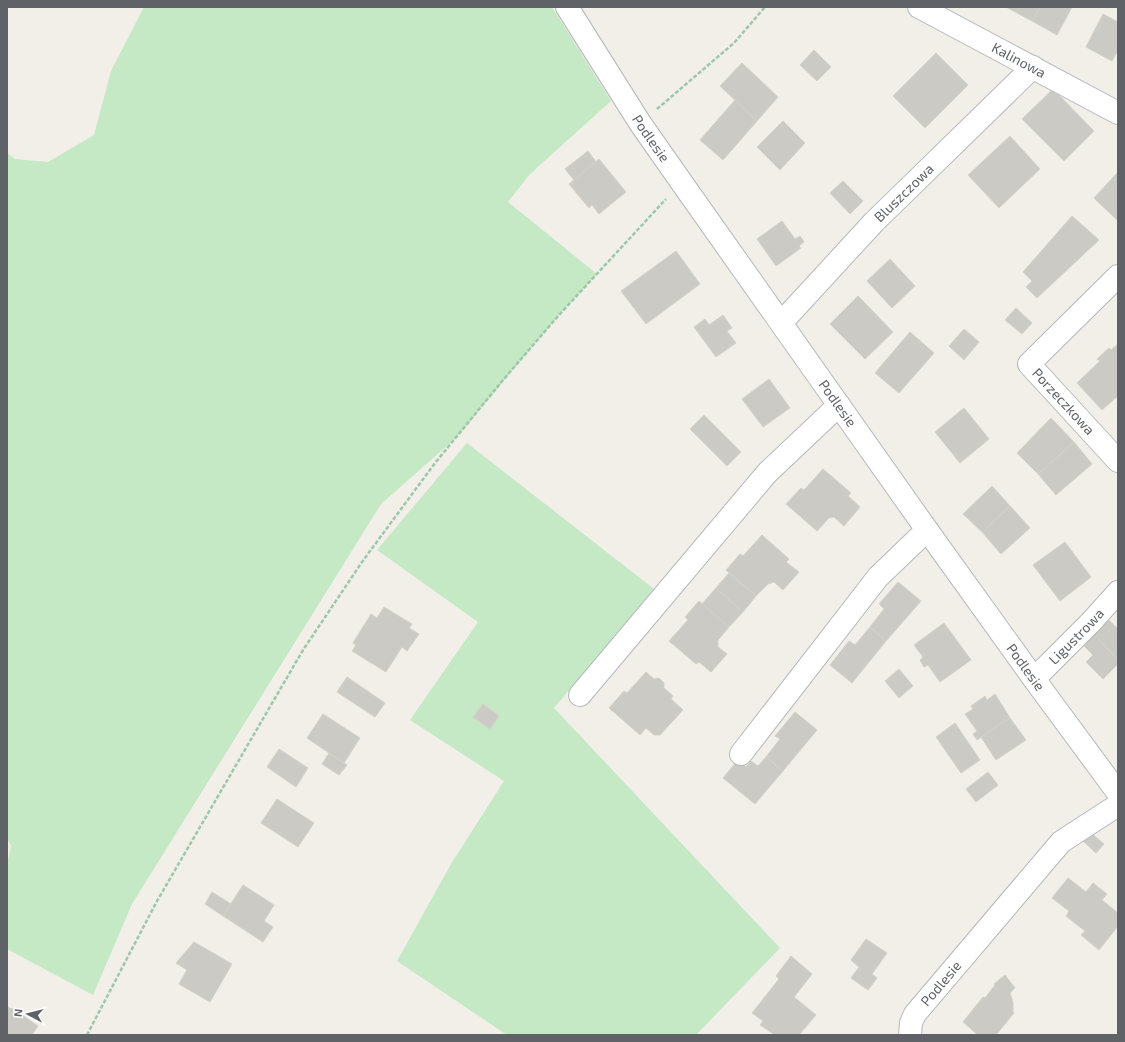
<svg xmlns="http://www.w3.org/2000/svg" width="1125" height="1042" viewBox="0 0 1125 1042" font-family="'Exo 2',sans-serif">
<rect width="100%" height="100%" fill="#f1efe8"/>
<g fill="#c5e8c5">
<polygon points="144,7 552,7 611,101 530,174 508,202 597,274 559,315 457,437 381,504 132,904 93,995 7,949 7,866 11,846 7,838 7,153 15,159 48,162 94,135 111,71"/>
<polygon points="467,443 654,589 554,708 780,948 696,1035 507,1035 397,961 451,864 504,781 410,720 478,622 377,550"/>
</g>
<g fill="#cccac5" stroke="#d6d1c6">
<polygon points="1006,7 1040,7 1032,21"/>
<polygon points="1040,7 1072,7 1057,35 1032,21"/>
<polygon points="1103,14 1118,22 1118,50 1112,61 1086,47"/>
<polygon points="814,50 831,67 817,81 800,65"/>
<polygon points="936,53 968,85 925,128 893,96"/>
<polygon points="742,63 778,97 757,121 720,86"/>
<polygon points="1053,89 1094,131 1064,161 1022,119"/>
<polygon points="735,100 757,121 723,160 700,140"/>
<polygon points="783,121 805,143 780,170 757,147"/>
<polygon points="1010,136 1040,169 999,208 968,175"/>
<polygon points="588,151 596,162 574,180 565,169"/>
<polygon points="599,159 626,192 599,214 592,205 589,208 569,184"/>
<polygon points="1118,172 1118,221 1094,198"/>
<polygon points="843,181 863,201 850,214 830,193"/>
<polygon points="1072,216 1099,240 1037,298 1026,287 1032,281 1023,272"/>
<polygon points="782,221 795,239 800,236 804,242 799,246 801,248 776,266 757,239"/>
<polygon points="676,251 700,284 646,324 621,291"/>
<polygon points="890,259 915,286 892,308 867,281"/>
<polygon points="858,296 893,332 865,359 830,324"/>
<polygon points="1016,308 1032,323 1022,334 1005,320"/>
<polygon points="723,315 732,328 727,331 736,343 716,357 694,327 705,319 709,325"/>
<polygon points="964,329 979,342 964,360 949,346"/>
<polygon points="910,332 934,353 899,393 875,373"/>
<polygon points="1118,344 1118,396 1102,410 1077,383 1100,361 1097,359 1109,348 1111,350"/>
<polygon points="769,379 790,408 763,427 742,399"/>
<polygon points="964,408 989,439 960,463 935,432"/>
<polygon points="704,415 741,452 727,466 690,429"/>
<polygon points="1051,418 1074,442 1038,474 1017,453"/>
<polygon points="1074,442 1092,464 1056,495 1038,474"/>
<polygon points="823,469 851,493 848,496 860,507 844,526 834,517 829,518 817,531 786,504 801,488 804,490"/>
<polygon points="992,486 1010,506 982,532 963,514"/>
<polygon points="1010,506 1030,528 1001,554 982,532"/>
<polygon points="762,535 789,559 786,562 799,572 783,590 774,582 768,584 756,596 726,570 740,554 743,556"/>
<polygon points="1065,542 1091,577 1060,601 1033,565"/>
<polygon points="729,573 756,596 743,612 716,588"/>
<polygon points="898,582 921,601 886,641 870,627 884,609 879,604"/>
<polygon points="716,588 743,612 729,627 702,604"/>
<polygon points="699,601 729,627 718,640 718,647 727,654 711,672 699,662 696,664 669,641 688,620 685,617"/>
<polygon points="384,607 412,624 409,628 419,634 407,651 402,647 386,672 352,651 356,645 353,643 371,614 377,618"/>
<polygon points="1109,620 1118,629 1118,660 1094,635"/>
<polygon points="944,623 971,660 940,682 928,665 924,667 920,660 923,657 914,645"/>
<polygon points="870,627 886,641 852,683 830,665 849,641 855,645"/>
<polygon points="1094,635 1118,660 1118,664 1103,679 1086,662 1093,655 1084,646"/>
<polygon points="899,669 913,686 899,698 885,681"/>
<polygon points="646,672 654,679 659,678 664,683 664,688 673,696 671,699 683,710 660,735 654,735 646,728 640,735 609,708 624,691 627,693"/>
<polygon points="347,677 385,703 375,717 337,692"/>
<polygon points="995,694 1010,718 977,740 973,734 977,731 965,714 973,709 971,706 985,696 987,700"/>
<polygon points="483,704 499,716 490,729 473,717"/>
<polygon points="795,712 817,730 783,771 766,757 780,739 775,736"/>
<polygon points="323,714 360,738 344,763 307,738"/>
<polygon points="1010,718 1026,740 996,760 981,737"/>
<polygon points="955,723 980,760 961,773 936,737"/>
<polygon points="279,749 308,768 296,787 267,767"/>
<polygon points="329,753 347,765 339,775 322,764"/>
<polygon points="766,757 783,771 755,804 723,778 738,760 746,767 751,761 758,766"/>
<polygon points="988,772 998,785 976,802 966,789"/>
<polygon points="277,799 314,823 298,847 261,823"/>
<polygon points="1090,832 1104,844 1096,853 1083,841"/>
<polygon points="1068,878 1086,892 1093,883 1107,894 1102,900 1118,913 1118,926 1099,950 1081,935 1085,931 1066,916 1069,911 1052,898"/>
<polygon points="243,885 274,905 264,921 273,927 263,942 223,916"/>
<polygon points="212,892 231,904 223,916 205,904"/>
<polygon points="866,939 887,953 872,974 877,978 868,990 851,978 859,967 851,960"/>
<polygon points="194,942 232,964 210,1002 179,984 187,970 176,963"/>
<polygon points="791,956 812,974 794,997 816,1015 799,1035 775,1035 760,1025 763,1021 752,1013 779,979 776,976"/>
<polygon points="1005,975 1015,988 1010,993 1013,1002 1013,1012 1014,1013 996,1035 978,1035 963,1022 983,997 985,998 995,985 994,984"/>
<polygon points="7,1006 11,1009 12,1008 38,1026 32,1035 7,1035"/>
</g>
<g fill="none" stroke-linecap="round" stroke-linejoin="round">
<g stroke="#b5b8bc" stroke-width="24">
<g id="minor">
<path id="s1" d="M 567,7 L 640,123 L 682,183 L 927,530 L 1034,679 L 1118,793"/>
<path id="s2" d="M 919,7 L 1118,113"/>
<path id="s3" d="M 1118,276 L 1029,364 L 1118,461"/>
<path id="s4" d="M 781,323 L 874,222 L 1033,67"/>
<path id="s5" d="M 1034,679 L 1091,622 L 1118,592"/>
<polyline points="580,695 767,473 839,405"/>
<polyline points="741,754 878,577 927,530"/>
<path id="s6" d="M 910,1035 L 911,1023 L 915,1014 L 1061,842 L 1118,805"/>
</g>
</g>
<g stroke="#9cc7a9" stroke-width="2.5" stroke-dasharray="4 2" stroke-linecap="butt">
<polyline points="657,109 734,43 765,7"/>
<polyline points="87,1035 157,901 303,650 362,562 435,463 503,380 559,315 666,199"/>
</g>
<use href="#minor" stroke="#fff" stroke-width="22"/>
</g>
<g text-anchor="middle" stroke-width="3" stroke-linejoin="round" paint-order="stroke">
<g font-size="14" fill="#5f6368" stroke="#fff">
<text dy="5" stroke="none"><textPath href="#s2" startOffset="113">Kalinowa</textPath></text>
<text dy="5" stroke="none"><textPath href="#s1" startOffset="156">Podlesie</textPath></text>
<text dy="5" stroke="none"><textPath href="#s4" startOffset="179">Bluszczowa</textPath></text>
<text dy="5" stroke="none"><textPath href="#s3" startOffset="176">Porzeczkowa</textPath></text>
<text dy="5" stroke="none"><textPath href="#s1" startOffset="480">Podlesie</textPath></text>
<text dy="5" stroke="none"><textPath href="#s5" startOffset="60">Ligustrowa</textPath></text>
<text dy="5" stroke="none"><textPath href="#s1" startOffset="804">Podlesie</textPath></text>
<text dy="5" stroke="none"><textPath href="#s6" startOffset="62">Podlesie</textPath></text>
</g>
</g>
<rect width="1125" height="1042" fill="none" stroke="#5f6368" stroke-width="16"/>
<g transform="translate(28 1014) rotate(277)" stroke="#ffffff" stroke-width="3" paint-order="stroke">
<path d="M0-3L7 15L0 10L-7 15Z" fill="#5f6368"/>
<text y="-6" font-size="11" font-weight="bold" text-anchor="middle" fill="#5f6368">N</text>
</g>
</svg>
